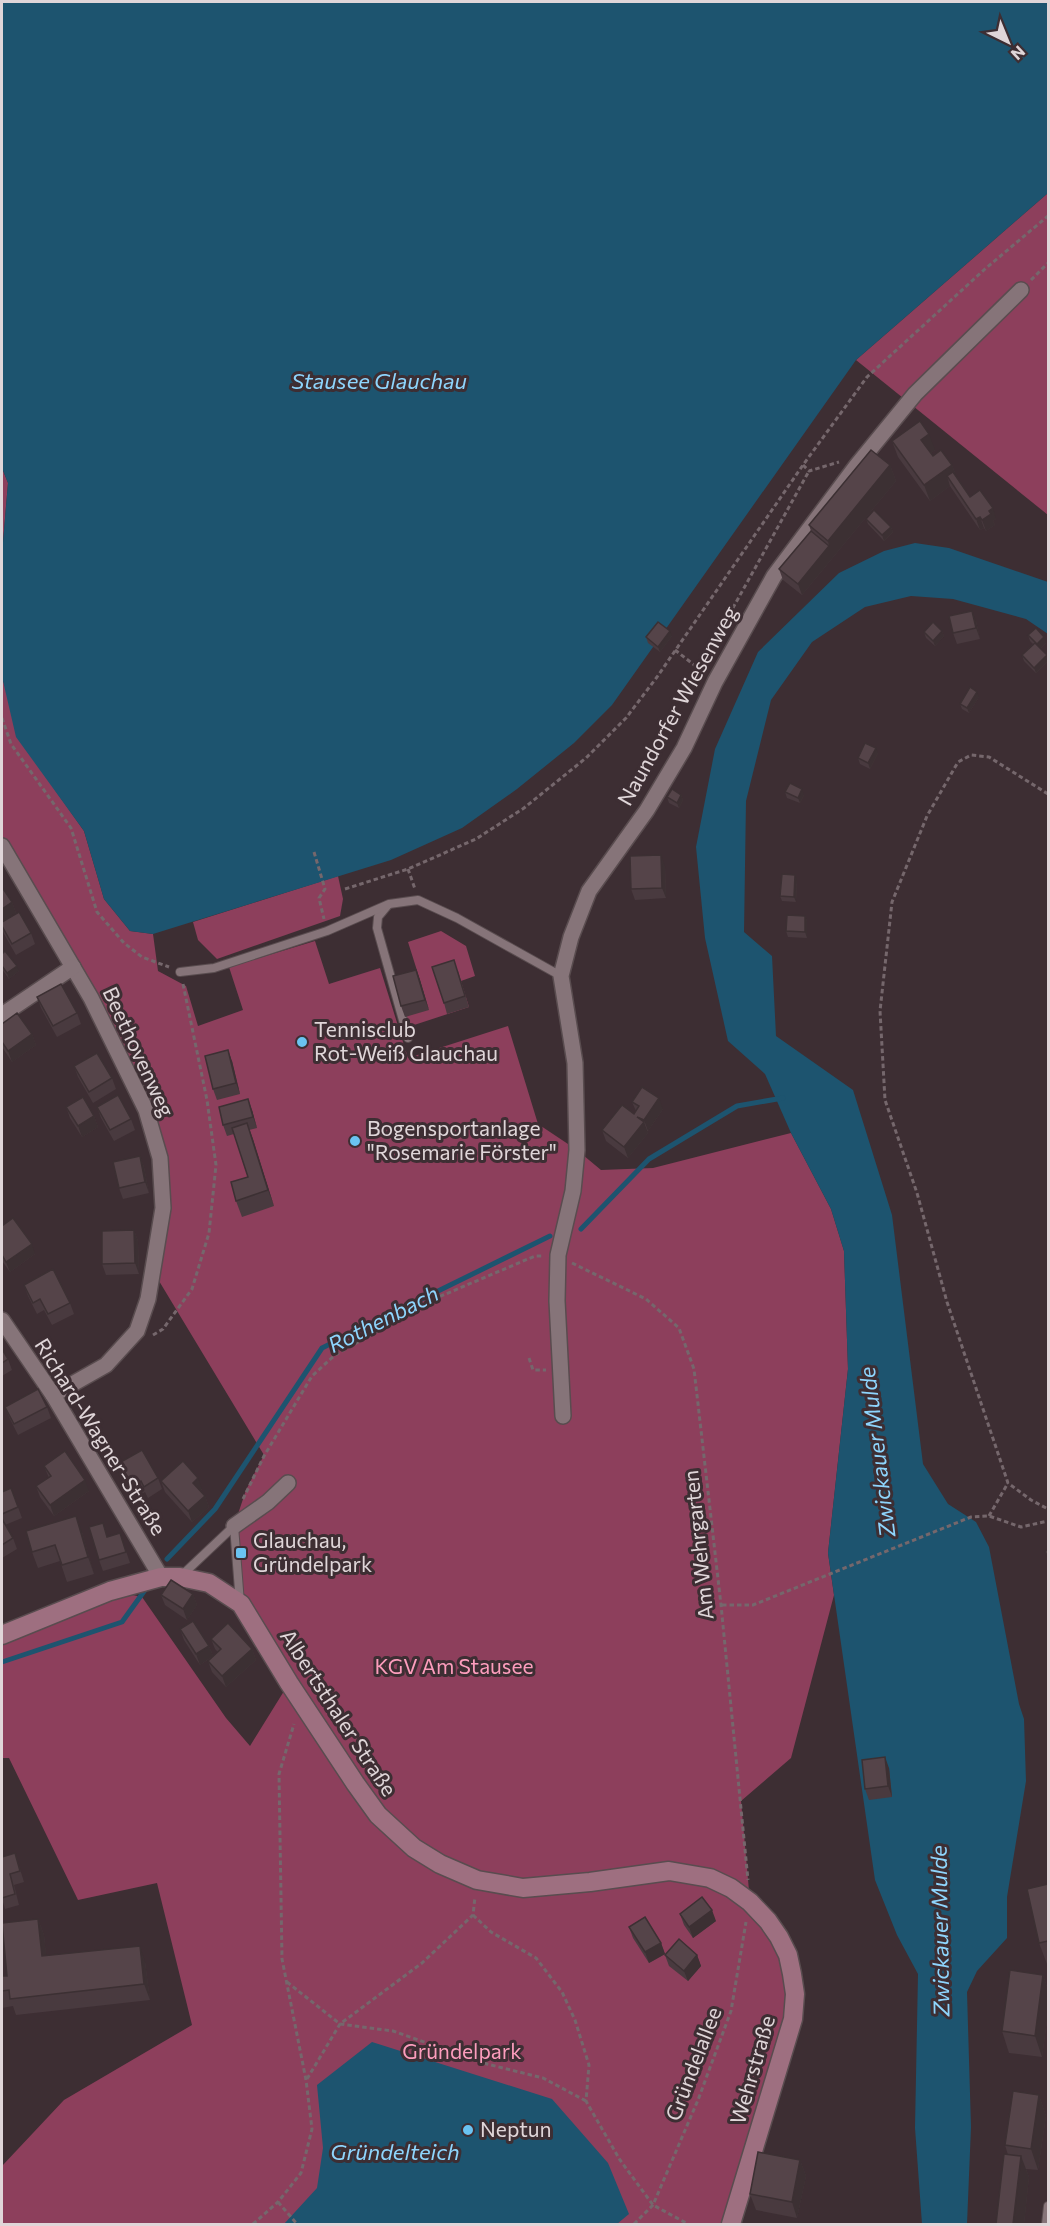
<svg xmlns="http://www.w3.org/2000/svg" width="1050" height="2226" viewBox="0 0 1050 2226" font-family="Commissioner,sans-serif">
<rect width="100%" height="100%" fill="#3d2e33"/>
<g fill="#8d3f5c">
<polygon points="1048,193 1048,515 856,360"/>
<polygon points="2,468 8,483 2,554"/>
<polygon points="2,647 3,681 55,790 84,831 104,899 130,931 153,934 158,971 186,986 198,1026 243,1010 229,967 315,941 329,984 380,968 408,1058 508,1026 538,1124 577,1150 601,1170 653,1168 791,1133 831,1209 844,1251 848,1369 828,1553 834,1595 791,1758 741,1801 750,1902 768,1921 795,1994 731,2224 2,2224 2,2166 64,2100 192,2025 157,1883 78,1900 9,1758 2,1758 2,1635 114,1591 142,1597 226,1718 250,1746 289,1683 241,1604 234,1526 246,1490 264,1455 153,1271 163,1207 146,1110 2,846"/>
<polygon points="338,876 343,899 340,916 217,959 198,940 193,922"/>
<polygon points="441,931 466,946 475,976 461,981 469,1007 408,1027 397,987 420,980 408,942"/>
</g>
<g fill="#1d546f">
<polygon points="2,2 1048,2 1048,193 856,360 612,705 574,743 517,789 462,828 391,860 153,934 130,931 104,899 84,831 16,737 3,681 2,554 8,483 2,468"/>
<polygon points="915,543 949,548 1048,582 1048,634 1026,619 953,599 911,596 865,607 812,642 771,700 746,801 744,932 772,956 776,1036 853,1090 892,1215 923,1464 948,1504 976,1522 989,1547 1019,1704 1024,1719 1026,1781 1007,1897 1007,1938 977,1971 967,1992 971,2127 967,2224 922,2224 915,2128 918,1974 897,1935 875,1880 828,1553 848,1369 844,1251 831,1209 791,1133 765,1074 728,1041 705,938 696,847 715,749 758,652 839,573 884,551"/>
<polygon points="372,2042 552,2099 608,2163 629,2214 617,2224 284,2224 317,2188 323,2148 317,2085"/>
</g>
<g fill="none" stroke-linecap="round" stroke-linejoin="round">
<g stroke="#1d546f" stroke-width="5">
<polyline points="581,1229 649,1159 737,1106 783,1098"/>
<polyline points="167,1559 215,1509 322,1348 550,1236"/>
<polyline points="2,1662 122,1622 145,1590"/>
</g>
<g stroke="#594c4f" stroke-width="10">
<g id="lane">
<polyline points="388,905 378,917 377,928 408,1038"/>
<polyline points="180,972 214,968 327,931 389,904 418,900 457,918 561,976"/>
<polyline points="234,1526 240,1603"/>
<polyline points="180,1577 234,1526"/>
<polyline points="1046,2224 1048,2206"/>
</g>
</g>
<g stroke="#594c4f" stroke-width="18">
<g id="street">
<polyline points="2,846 91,998 146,1110 160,1158 163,1208 148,1299 137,1331 106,1365 53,1395"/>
<polyline points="2,1015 73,967"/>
<polyline points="2,1320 53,1395 161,1577"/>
<polyline points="563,1416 557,1301 558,1255 573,1191 577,1150 575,1063 561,976 571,937 589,891 647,810 684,748 715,682 774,576 857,465 915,394 1021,290"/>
<polyline points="234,1526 268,1502 288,1483"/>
</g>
</g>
<g stroke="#594c4f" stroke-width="21">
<polyline id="secondary" points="2,1635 110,1591 161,1577 180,1577 209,1583 241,1604 289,1683 355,1783 378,1815 414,1848 440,1864 477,1880 523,1888 590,1882 669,1871 710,1878 731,1888 750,1902 768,1921 779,1937 788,1955 792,1974 795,1994 793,2019 731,2224"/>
</g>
<g stroke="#75676c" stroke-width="3" stroke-dasharray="4.5 3" stroke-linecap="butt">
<polyline points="1031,280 1048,263"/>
<polyline points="803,465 809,471 839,462"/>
<polyline points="731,622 729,615 809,471"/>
<polyline points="675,650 702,671"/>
<polyline points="2,718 11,744 71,828 97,912 124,943 142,957 169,967"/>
<polyline points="1048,794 989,757 971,755 958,762 927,816 892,902 880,1011 885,1100 917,1193 947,1302 982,1406 1008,1483 1031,1500 1048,1509"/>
<polyline points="314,852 325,889 319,898 324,919"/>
<polyline points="408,869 415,889"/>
<polyline points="345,889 408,869 476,839 524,808 586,758 626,718 657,677 803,465 867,377 985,269 1048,216"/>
<polyline points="572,1263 646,1299 679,1328 694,1369 721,1605 748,1880"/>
<polyline points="153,1335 163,1329 192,1289 209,1233 216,1165 207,1100 183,984"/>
<polyline points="529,1358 533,1370 546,1370"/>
<polyline points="243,1499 264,1456 312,1376 335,1355 434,1299 535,1256 543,1256"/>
<polyline points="989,1516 1008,1483"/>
<polyline points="722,1605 753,1605 971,1517 989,1516 1021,1527 1048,1521"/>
<polyline points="473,1915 491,1932 536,1958 562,1992 575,2020 589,2065 586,2101 620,2160 653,2205 688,2224"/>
<polyline points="287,1982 340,2024 393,2031 487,2064 543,2078 586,2101"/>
<polyline points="307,2079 340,2024 422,1963 473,1915 475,1897"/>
<polyline points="278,2202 297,2224"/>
<polyline points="253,2224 278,2202 301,2173 312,2129 306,2080 282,1959 279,1774 294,1724"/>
<polyline points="634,2224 653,2205 698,2100 731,2011 746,1922"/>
</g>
<use href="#lane" stroke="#867479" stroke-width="8"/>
<use href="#street" stroke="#867479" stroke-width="15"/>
<use href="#secondary" stroke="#9e6f80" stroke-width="18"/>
</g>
<g fill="#493a3f">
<polygon points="892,441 935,450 931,453 933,456 952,465 956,476 970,497 996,519 993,521 995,525 986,531 984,528 980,530 950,486 930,501 898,457"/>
<polygon points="890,465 896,481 802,595 783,580 779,569 811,531 809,525"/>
<polygon points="866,519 891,527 893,532 884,541 868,524"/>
<polygon points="976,621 980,639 957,644 953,633"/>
<polygon points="942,631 944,636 935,646 926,638 924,632"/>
<polygon points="1028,635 1046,643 1040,649 1048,661 1036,673 1024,661 1022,655 1033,644 1030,641"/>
<polygon points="672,636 660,652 648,643 646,637"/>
<polygon points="979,697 969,713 962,709 960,704"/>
<polygon points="878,753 870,769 860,764 858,758"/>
<polygon points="785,792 804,795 800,803 787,798"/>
<polygon points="681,795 683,800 679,808 669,803 667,797"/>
<polygon points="665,866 666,898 635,900 631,889"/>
<polygon points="797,880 796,902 782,901 780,896"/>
<polygon points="2,887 12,902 16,913 8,918 31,933 35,944 16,955 4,934 2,928"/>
<polygon points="805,916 807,921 807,938 788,937 786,931"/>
<polygon points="2,954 19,971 9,979 2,969"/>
<polygon points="458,971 469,1007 447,1014 444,1003"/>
<polygon points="420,980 429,1010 405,1017 401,1006"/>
<polygon points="37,997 77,1013 81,1024 57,1037 41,1008"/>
<polygon points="2,1024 32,1034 36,1045 12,1062 2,1047"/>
<polygon points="232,1061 240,1094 217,1100 213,1089"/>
<polygon points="74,1066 112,1078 116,1089 93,1103 78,1077"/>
<polygon points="632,1102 663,1109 648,1131 647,1131 648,1133 628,1158 606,1141 602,1130 634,1114 636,1111"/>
<polygon points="66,1107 94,1116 98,1127 82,1137 70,1118"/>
<polygon points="97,1107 131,1119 135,1130 114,1141 101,1118"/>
<polygon points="252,1110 257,1128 249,1130 274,1206 242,1217 236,1201 248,1177 234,1134 227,1136 223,1125"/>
<polygon points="140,1156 144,1167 149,1193 123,1199 119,1188"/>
<polygon points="2,1226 35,1254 10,1272 2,1261"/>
<polygon points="134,1230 138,1241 139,1274 106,1275 102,1264"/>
<polygon points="24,1285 70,1303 74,1314 52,1325 44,1310 37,1314 28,1296"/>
<polygon points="2,1349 8,1359 12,1370 2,1376"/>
<polygon points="5,1407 47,1407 51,1418 18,1435 9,1417"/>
<polygon points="119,1463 158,1478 162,1489 148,1498 145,1492 137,1497 123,1474"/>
<polygon points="44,1466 89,1491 54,1516 40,1497 36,1486 49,1478"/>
<polygon points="161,1481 202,1489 200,1491 205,1496 209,1507 192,1522 165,1492"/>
<polygon points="11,1488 22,1518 5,1525 13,1538 17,1549 2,1558 2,1492"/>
<polygon points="82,1532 94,1574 67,1582 60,1561 38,1568 32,1552"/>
<polygon points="120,1533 130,1563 103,1571 99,1560"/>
<polygon points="193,1594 197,1605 187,1620 165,1605 161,1595"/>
<polygon points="180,1629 209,1646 213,1656 218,1652 215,1649 211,1639 252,1649 256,1660 226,1687 212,1672 208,1661 212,1657 200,1665 184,1640"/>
<polygon points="889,1768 892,1797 869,1800 865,1789"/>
<polygon points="15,1853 24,1882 14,1885 19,1905 5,1909 2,1899 2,1857"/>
<polygon points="1048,1884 1048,1964 1047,1964 1039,1943"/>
<polygon points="680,1914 716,1921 693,1938 684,1925"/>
<polygon points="38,1919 44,1935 46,1956 145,1962 150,2000 16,2015 13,2006 2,2008 2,1976 7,1976"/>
<polygon points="629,1927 661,1943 665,1954 649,1963 633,1938"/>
<polygon points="665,1955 697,1955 701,1966 688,1981 669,1966"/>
<polygon points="1043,1975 1048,1990 1048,2013 1042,2057 1009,2053 1002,2031"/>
<polygon points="1039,2095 1046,2116 1038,2170 1026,2169 1029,2177 1024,2224 996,2224 1008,2155 1005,2145"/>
<polygon points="800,2160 806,2176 797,2218 756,2210 750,2194"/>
</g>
<g fill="#3c3033">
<polygon points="929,434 935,450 927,456 921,440"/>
<polygon points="890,465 896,481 802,595 798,584 829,546 828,541"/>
<polygon points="952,465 958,481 947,476 950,486 930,501 924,485"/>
<polygon points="993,508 996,519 993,521 995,525 986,531 982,520 989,511"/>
<polygon points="980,517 984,528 980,530 976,519"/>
<polygon points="891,527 893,532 884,541 882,535"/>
<polygon points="972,611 976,621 980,639 976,628"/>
<polygon points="670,631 672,636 660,652 658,647"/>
<polygon points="942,631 944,636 935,646 933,641"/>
<polygon points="1044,637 1046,643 1039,650 1037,644"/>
<polygon points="1047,655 1048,661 1036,673 1034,668"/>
<polygon points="977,692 979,697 969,713 967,708"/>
<polygon points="876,748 878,753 870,769 868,763"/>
<polygon points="802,789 804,795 800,803 798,798"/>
<polygon points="681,795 683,800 679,808 677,803"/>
<polygon points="661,855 665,866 666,898 662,888"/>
<polygon points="795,875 797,880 796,902 794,897"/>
<polygon points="12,902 16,913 2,922 2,909"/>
<polygon points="805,916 807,921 807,938 805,932"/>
<polygon points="17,966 19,971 9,979 7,973"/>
<polygon points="416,970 420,980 429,1010 425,1000"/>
<polygon points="32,1034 36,1045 12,1062 8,1051"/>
<polygon points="228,1050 232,1061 240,1094 236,1083"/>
<polygon points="659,1098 663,1109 648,1131 644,1120"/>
<polygon points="248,1099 252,1110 257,1128 253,1117"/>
<polygon points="94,1116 98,1127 82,1137 78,1126"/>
<polygon points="644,1122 648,1133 628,1158 624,1147"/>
<polygon points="247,1123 253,1139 274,1206 268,1190"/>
<polygon points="140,1156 144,1167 149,1193 145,1182"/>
<polygon points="2,1195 4,1202 2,1204"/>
<polygon points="134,1230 138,1241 139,1274 135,1263"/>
<polygon points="32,1244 35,1254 10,1272 6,1262"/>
<polygon points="198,1478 202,1489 197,1494 193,1483"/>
<polygon points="85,1480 89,1491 54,1516 50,1505"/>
<polygon points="205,1496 209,1507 192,1522 188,1511"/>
<polygon points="76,1516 82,1532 94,1574 88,1557"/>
<polygon points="193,1594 197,1605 187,1620 183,1609"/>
<polygon points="209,1646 213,1656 200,1665 196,1654"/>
<polygon points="252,1649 256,1660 226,1687 222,1676"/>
<polygon points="885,1757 889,1768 892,1797 888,1786"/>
<polygon points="712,1910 716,1921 693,1938 689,1927"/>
<polygon points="38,1919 44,1935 48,1972 42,1956"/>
<polygon points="661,1943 665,1954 649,1963 645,1952"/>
<polygon points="140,1946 145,1962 150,2000 144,1984"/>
<polygon points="697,1955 701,1966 688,1981 684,1971"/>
<polygon points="1043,1975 1048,1990 1048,2013 1042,2057 1035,2036"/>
<polygon points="1039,2095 1046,2116 1038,2170 1031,2149"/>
<polygon points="1021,2156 1029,2177 1024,2224 1013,2224"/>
<polygon points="800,2160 806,2176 797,2218 792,2202"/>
</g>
<g fill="#554449" stroke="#3c3033" stroke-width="1.5">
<polygon points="920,421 929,434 921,440 933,456 941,450 952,465 924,485 892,441"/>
<polygon points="871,450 890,465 828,541 809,525"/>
<polygon points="953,472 970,497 980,490 993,508 989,511 991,514 982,520 980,517 976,519 947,476"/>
<polygon points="874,510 891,527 882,535 866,519"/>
<polygon points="811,531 829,546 798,584 779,569"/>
<polygon points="972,611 976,628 953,633 949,616"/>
<polygon points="658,622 670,631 658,647 646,637"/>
<polygon points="933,622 942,631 933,641 924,632"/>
<polygon points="1036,628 1044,637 1037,644 1028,635"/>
<polygon points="1035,643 1047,655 1034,668 1022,655"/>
<polygon points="970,687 977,692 967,708 960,704"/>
<polygon points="865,743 876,748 868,763 858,758"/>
<polygon points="790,783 802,789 798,798 785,792"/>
<polygon points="672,789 681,795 677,803 667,797"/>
<polygon points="661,855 662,888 631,889 630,856"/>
<polygon points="782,874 795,875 794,897 780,896"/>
<polygon points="2,887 12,902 2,909"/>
<polygon points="19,912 31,933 12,944 2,926 2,922"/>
<polygon points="787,915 805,916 805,932 786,931"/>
<polygon points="5,951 17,966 7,973 2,966 2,954"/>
<polygon points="454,960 465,996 444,1003 432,967"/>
<polygon points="416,970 425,1000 401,1006 393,976"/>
<polygon points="61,984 77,1013 53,1026 37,997"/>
<polygon points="17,1013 32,1034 8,1051 2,1042 2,1024"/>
<polygon points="228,1050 236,1083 213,1089 205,1056"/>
<polygon points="97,1053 112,1078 89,1092 74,1066"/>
<polygon points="642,1087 659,1098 644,1120 637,1117 644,1122 624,1147 602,1130 622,1105 634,1114 639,1106 632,1102"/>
<polygon points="118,1095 131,1119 110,1130 97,1107"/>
<polygon points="83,1097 94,1116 78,1126 66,1107"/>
<polygon points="248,1099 253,1117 223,1125 219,1107"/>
<polygon points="247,1123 268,1190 236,1201 231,1182 248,1177 232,1128"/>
<polygon points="140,1156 145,1182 119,1188 113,1162"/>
<polygon points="13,1218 32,1244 6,1262 2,1255 2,1226"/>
<polygon points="134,1230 135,1263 102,1264 102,1231"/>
<polygon points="53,1269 70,1303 48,1314 40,1299 33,1303 24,1285"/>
<polygon points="2,1349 8,1359 2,1363"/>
<polygon points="38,1389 47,1407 14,1424 5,1407"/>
<polygon points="142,1450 158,1478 144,1487 141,1481 133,1486 119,1463"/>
<polygon points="65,1451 85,1480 50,1505 36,1486 51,1476 44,1466"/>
<polygon points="183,1461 198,1478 193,1483 205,1496 188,1511 161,1481"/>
<polygon points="11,1488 18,1507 2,1514 2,1492"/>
<polygon points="76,1516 88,1557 62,1565 55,1545 32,1552 26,1531"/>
<polygon points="2,1519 13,1538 2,1545"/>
<polygon points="103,1523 107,1537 120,1533 126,1552 99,1560 89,1527"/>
<polygon points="1048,1550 1048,1558 1045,1551"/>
<polygon points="171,1580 193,1594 183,1609 161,1595"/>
<polygon points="193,1621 209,1646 196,1654 180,1629"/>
<polygon points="228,1623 252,1649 222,1676 208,1661 221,1649 211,1639"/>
<polygon points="885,1757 888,1786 865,1789 862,1760"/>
<polygon points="15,1853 20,1871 10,1874 15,1894 2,1898 2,1857"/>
<polygon points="1048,1884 1048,1941 1039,1943 1027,1889"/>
<polygon points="702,1897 712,1910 689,1927 680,1914"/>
<polygon points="645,1917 661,1943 645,1952 629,1927"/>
<polygon points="38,1919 42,1956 140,1946 144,1984 10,1999 9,1990 2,1991 2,1976 7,1976 2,1923"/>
<polygon points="679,1939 697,1955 684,1971 665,1955"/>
<polygon points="1010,1970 1043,1975 1035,2036 1002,2031"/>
<polygon points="1013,2091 1039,2095 1031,2149 1005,2145"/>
<polygon points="758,2152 800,2160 792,2202 750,2194"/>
<polygon points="1004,2154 1021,2156 1013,2224 996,2224"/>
<polygon points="789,2222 814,2224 789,2224"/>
</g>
<g fill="#6ac3f1" stroke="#3d2e33" stroke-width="2">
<circle cx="302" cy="1042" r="6"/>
<circle cx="355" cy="1141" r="6"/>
<rect x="235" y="1547" width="12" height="12" rx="3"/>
<circle cx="468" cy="2130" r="6"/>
</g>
<g text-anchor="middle" stroke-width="6" stroke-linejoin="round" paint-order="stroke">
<g font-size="21" fill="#e0d6d9" stroke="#3d2e33">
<text transform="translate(678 706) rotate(-61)" y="7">Naundorfer Wiesenweg</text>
<text transform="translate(138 1052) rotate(65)" y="7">Beethovenweg</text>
<text transform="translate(100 1437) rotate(58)" y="7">Richard-Wagner-Straße</text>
<text transform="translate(699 1545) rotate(-96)" y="7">Am Wehrgarten</text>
<text transform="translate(338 1713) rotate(57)" y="7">Albertsthaler Straße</text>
<text transform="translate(694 2064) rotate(-69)" y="7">Gründelallee</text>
<text transform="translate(753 2070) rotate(-74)" y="7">Wehrstraße</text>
</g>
<g font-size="21" fill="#e0d6d9" stroke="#3d2e33" text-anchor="start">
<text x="314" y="1037">Tennisclub<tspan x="314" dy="24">Rot-Weiß Glauchau</tspan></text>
<text x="367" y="1136">Bogensportanlage<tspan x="367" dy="24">"Rosemarie Förster"</tspan></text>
<text x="253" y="1548">Glauchau,<tspan x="253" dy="24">Gründelpark</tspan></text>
<text x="480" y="2137">Neptun</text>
</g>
<g font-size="21" fill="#fd9dbd" stroke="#3d2e33">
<text x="454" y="1674">KGV Am Stausee</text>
<text x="462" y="2059">Gründelpark</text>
</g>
<g font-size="22" font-style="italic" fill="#8ed5fd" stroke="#3d2e33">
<text x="379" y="389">Stausee Glauchau</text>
<text transform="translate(383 1319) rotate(-27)" y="8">Rothenbach</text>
<text transform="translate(877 1452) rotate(-97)" y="8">Zwickauer Mulde</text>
<text transform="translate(940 1931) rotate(-91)" y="8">Zwickauer Mulde</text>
<text x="395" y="2160">Gründelteich</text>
</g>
</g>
<rect width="1050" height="2226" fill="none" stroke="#e0d6d9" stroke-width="6"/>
<g transform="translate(1008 42) rotate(137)" stroke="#3d2e33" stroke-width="4.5" paint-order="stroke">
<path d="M0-4.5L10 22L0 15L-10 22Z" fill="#e0d6d9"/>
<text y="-9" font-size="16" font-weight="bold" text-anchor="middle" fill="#e0d6d9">N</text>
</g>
</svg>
